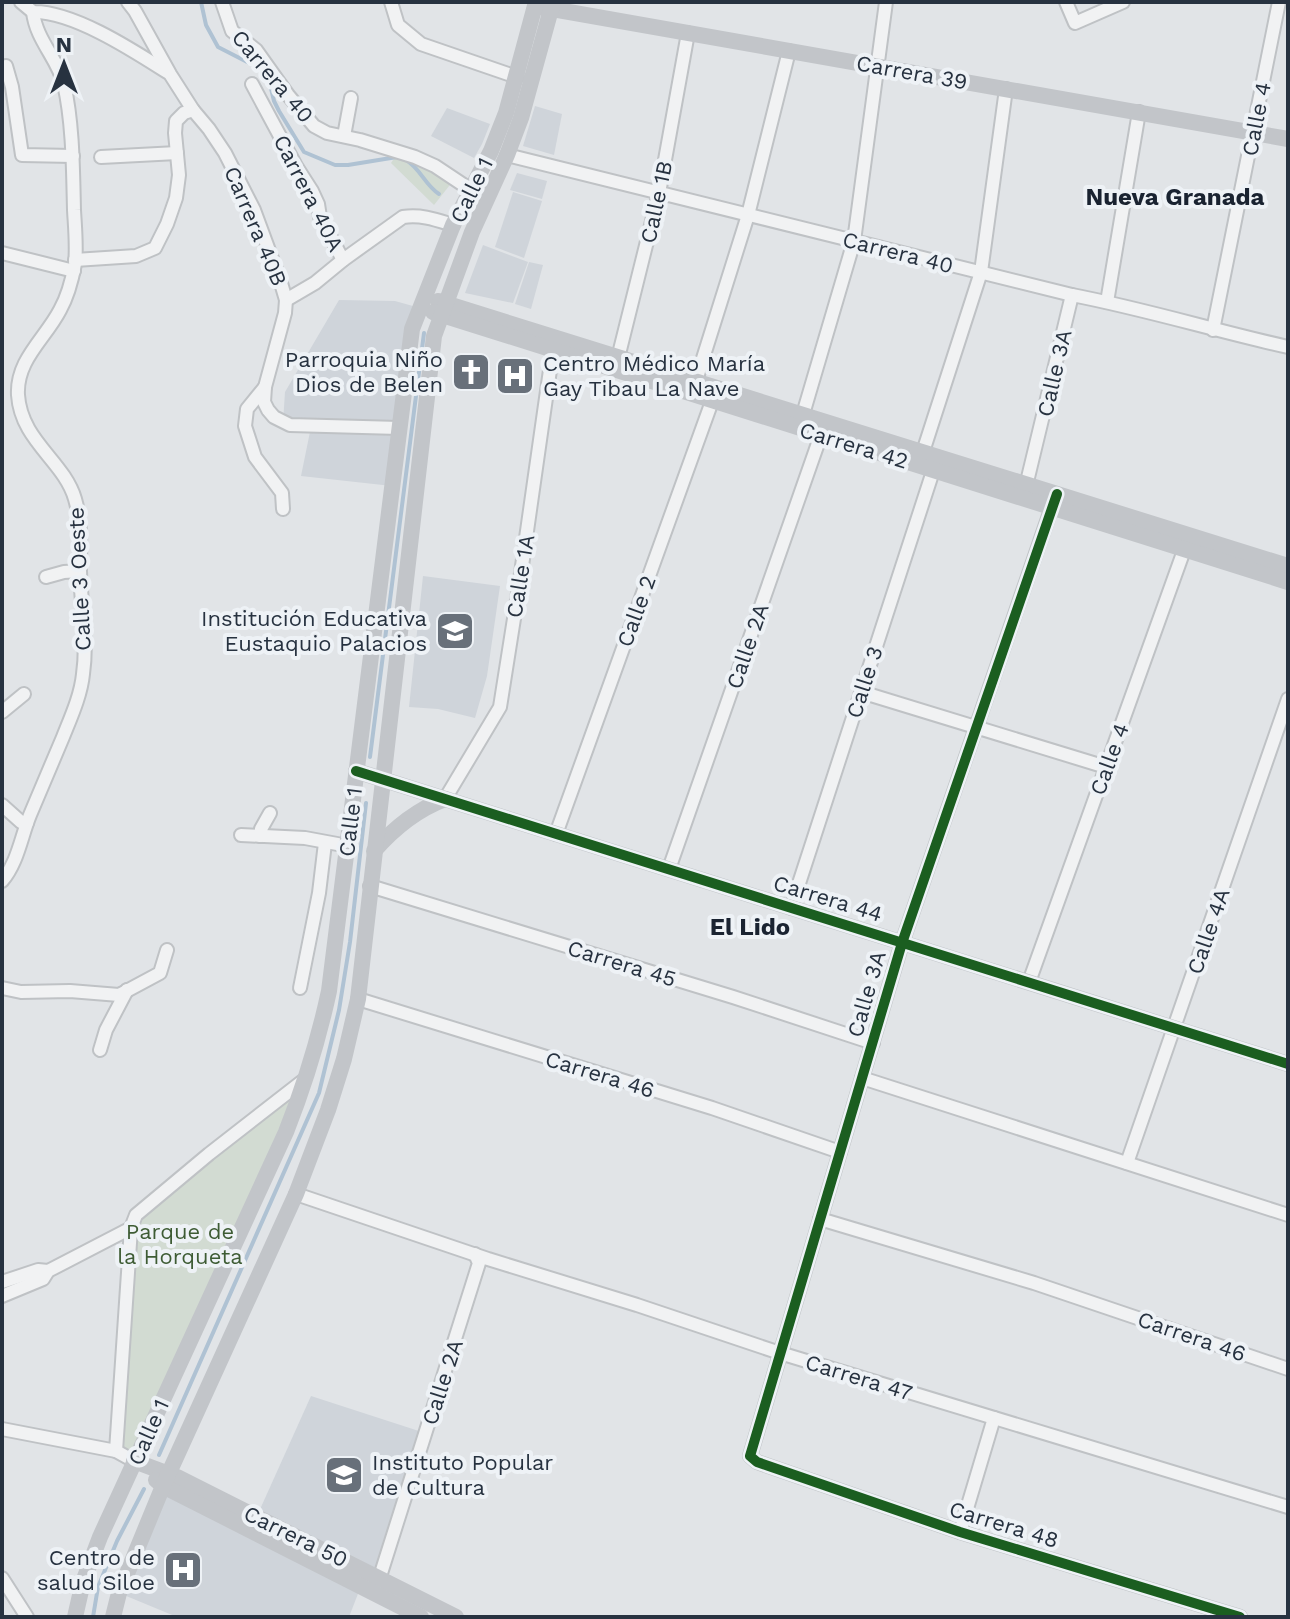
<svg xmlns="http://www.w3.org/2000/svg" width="1290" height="1619" viewBox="0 0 1290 1619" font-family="'Work Sans',sans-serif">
<rect width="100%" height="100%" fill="#e1e4e7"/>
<g fill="#cfd4da">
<polygon points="535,106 562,114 554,155 523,146"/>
<polygon points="447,108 490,124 482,144 474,158 431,136"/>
<polygon points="517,173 547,181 542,199 510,190"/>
<polygon points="513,192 542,201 524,258 495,247"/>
<polygon points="483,245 528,262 513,303 465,293"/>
<polygon points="529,262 543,265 531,309 515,304"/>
<polygon points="339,300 395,301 420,308 392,486 301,476 311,427 283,423 285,392"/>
<polygon points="423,576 500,586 487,676 475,718 438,709 409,707"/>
<polygon points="311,1396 425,1433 379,1577 257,1516"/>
<polygon points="163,1486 361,1586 349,1617 177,1617 119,1593"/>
</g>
<g fill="#d2dbd2">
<polygon points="398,153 453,181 434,205 391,163"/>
<polygon points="307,1078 134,1461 116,1451 136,1215"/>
</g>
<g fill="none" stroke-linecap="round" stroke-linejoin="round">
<g stroke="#afc2d3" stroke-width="4">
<polyline points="201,2 206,25 218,47 261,69 269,80 274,101 279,111 304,152 335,165 348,165 397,157"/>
<path d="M 406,160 C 420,168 425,185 439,194"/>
<polyline points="370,757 424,333"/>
<polyline points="159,1455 319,1093 339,1010 350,942 366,803"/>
<polyline points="93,1617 98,1587 117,1541 144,1489"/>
</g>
<g stroke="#bfc2c5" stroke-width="16">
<g id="street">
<path d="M 21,2 L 33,12 C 73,11 134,51 167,72"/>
<polyline points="128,2 135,11 170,74 193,110 209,129 225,153 254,210 281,283 286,300 285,313 265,387 264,402 268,410 274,417 290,425 399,428"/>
<polyline points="222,2 232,31 256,50 288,95 314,126 327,133 360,140 415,157 435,166 471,190"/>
<polyline points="391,2 398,25 421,44 517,77"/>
<polyline points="1066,2 1075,23 1123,2"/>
<polyline points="6,66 12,87 22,155 73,156"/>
<polyline points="252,84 296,166 312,191 318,204 320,217 343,260"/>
<polyline points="344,136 351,98"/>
<path d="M 507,155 L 1072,295 C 1145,309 1216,331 1288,347"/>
<polyline points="101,157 177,153"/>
<polyline points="2,253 74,271"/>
<polyline points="75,260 136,256 155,248 167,224 176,198 179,175 175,133 176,121 184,113 193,110"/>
<path d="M 286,300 L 315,283 L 343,260 L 403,217 C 421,214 437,220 453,225"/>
<polyline points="1107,302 1139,112"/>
<polyline points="1213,330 1279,2"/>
<polyline points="617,362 659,193 688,33"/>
<polyline points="265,387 247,409 245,426 255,457 282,493 283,509"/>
<polyline points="694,387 748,215 789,51"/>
<polyline points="801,421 854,241 886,2"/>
<polyline points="921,458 981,272 1006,89"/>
<polyline points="1025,490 1072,295"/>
<polyline points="1054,501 902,943 750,1456 757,1462 960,1532 1240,1617"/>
<polyline points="46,577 64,572 80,571"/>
<polyline points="861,692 1106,767"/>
<polyline points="2,712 24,694"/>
<polyline points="445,799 500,707 519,587 554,342"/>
<polyline points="2,805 21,822 27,823"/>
<polyline points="556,834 715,393"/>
<polyline points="241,835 305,838 348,846"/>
<polyline points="260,836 261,829 270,813"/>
<polyline points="669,869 823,429"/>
<path d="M 2,881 C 18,862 21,837 30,815 C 41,789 52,763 63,737 C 71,717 81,695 83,674 C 88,639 81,606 80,571 C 80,547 82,523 75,499 C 64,461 21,441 18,395 C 16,360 45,339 60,310 C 68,296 72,280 75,264 C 77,247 75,228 74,210 C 73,170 73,123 64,84 C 58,59 36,40 33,12"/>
<polyline points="370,886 733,997 873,1043"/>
<polyline points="791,908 936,462"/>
<polyline points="1029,982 1187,542"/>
<polyline points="2,988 21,992 70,991 119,995 160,973 167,950"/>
<polyline points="300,988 319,893 325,843"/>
<polyline points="358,999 712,1108 840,1152"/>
<polyline points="100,1050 106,1030 127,990"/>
<polyline points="862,1078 1288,1215"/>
<polyline points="1127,1163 1288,699"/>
<polyline points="296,1194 488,1259 637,1305 780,1353 1288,1507"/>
<polyline points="820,1219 1034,1283 1288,1369"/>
<polyline points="2,1282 38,1270 48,1271"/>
<polyline points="2,1296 43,1279 48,1271 131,1228"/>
<polyline points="2,1429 116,1451 134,1461"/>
<polyline points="116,1451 131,1228 136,1215 209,1154 304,1080"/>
<polyline points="960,1532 994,1418"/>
<polyline points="2,1578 27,1617"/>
<polyline points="377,1586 479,1263 475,1254"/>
</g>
</g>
<use href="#street" stroke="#f1f2f3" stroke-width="12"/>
<g stroke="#c2c5c9" stroke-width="16">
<polyline points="541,7 1288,139"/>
<polyline points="438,301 1288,566"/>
<polyline points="433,312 1288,582"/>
<polyline points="356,771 1288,1064"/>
<path d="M 374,851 C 394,828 416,810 445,799"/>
<polyline points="134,1461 177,1477 456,1617"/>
<polyline points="156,1480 163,1486 421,1617"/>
<path d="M 75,1617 L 83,1582 L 100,1537 L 286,1132 C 305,1084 318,1042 329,991 L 412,329 L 453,225 L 491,151 L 506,113 L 536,2"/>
<polyline points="113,1617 119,1593 163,1486 296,1194 328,1110 344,1059 358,999 434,336 472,232 507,155 521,118 553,2"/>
</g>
<g stroke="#eef2f6" stroke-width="15">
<g id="cycleway">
<polyline points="1057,494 902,943 750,1456 757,1462 960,1532 1240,1617"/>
<polyline points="356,771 1288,1064"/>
</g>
</g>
<use href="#cycleway" stroke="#1b5e20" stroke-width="10"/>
</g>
<defs>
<g id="church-square" transform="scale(2)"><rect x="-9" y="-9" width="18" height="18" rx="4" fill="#68707a" stroke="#eef2f6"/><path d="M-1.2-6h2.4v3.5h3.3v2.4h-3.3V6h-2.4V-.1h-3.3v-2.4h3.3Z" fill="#fff"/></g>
<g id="hospital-square" transform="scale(2)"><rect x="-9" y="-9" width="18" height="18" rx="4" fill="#68707a" stroke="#eef2f6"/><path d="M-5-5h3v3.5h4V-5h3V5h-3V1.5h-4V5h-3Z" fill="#fff"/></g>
<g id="school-square" transform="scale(2)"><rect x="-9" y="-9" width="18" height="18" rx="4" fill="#68707a" stroke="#eef2f6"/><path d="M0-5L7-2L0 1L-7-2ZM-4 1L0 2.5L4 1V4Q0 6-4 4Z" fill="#fff"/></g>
<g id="university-square" transform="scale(2)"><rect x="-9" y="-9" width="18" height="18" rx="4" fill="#68707a" stroke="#eef2f6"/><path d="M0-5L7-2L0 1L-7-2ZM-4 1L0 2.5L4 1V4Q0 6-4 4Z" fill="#fff"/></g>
</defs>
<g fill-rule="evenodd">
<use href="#church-square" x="471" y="372"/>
<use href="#hospital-square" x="515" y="376"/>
<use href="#school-square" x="455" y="631"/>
<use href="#university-square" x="344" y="1475"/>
<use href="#hospital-square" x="183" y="1570"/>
</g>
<g text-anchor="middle" stroke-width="8" stroke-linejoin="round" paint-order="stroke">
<g font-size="22" fill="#273240" stroke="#eef2f6">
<text transform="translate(912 72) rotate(10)" y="8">Carrera 39</text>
<text transform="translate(273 76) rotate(50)" y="8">Carrera 40</text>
<text transform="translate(1256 119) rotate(-79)" y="8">Calle 4</text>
<text transform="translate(471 190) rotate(-64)" y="8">Calle 1</text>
<text transform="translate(309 193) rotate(63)" y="8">Carrera 40A</text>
<text transform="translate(656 202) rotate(-78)" y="8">Calle 1B</text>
<text transform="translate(256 226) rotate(67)" y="8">Carrera 40B</text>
<text transform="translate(898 252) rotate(14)" y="8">Carrera 40</text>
<text transform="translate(1054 373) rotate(-77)" y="8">Calle 3A</text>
<text transform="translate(854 445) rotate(17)" y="8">Carrera 42</text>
<text transform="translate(520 576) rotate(-81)" y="8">Calle 1A</text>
<text transform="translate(79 579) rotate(-93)" y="8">Calle 3 Oeste</text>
<text transform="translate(636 611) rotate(-70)" y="8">Calle 2</text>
<text transform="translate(747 646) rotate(-71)" y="8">Calle 2A</text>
<text transform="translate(864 682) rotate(-72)" y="8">Calle 3</text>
<text transform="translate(1109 759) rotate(-70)" y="8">Calle 4</text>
<text transform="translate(350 822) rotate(-83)" y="8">Calle 1</text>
<text transform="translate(828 898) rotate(17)" y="8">Carrera 44</text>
<text transform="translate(1208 931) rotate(-71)" y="8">Calle 4A</text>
<text transform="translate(622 963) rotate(17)" y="8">Carrera 45</text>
<text transform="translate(866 994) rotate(-74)" y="8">Calle 3A</text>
<text transform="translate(600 1074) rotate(17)" y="8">Carrera 46</text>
<text transform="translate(1192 1336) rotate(19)" y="8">Carrera 46</text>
<text transform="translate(859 1377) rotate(17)" y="8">Carrera 47</text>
<text transform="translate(442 1382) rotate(-72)" y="8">Calle 2A</text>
<text transform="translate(148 1432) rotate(-66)" y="8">Calle 1</text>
<text transform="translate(1004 1524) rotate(17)" y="8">Carrera 48</text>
<text transform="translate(296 1536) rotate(26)" y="8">Carrera 50</text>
</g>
<g font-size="22" fill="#273240" stroke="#eef2f6" text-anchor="end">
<text x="443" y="367">Parroquia Niño<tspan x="443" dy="25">Dios de Belen</tspan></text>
<text x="543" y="371" text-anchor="start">Centro Médico María<tspan x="543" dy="25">Gay Tibau La Nave</tspan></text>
<text x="427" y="626">Institución Educativa<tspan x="427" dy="25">Eustaquio Palacios</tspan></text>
<text x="372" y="1470" text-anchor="start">Instituto Popular<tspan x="372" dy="25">de Cultura</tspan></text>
<text x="155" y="1565">Centro de<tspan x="155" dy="25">salud Siloe</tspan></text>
</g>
<g font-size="22" fill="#3e5c34" stroke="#eef2f6">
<text x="180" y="1239">Parque de<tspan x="180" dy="25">la Horqueta</tspan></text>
</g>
<g font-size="24" font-weight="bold" fill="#1a2331" stroke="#eef2f6">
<text x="1175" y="205">Nueva Granada</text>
<text x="750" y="935">El Lido</text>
</g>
</g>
<rect width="1290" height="1619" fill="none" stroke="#273240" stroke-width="8"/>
<g transform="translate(64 64)" stroke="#eef2f6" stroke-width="6" paint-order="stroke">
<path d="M0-6L14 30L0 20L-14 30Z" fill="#273240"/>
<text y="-12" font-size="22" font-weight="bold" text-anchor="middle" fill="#273240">N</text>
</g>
</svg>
